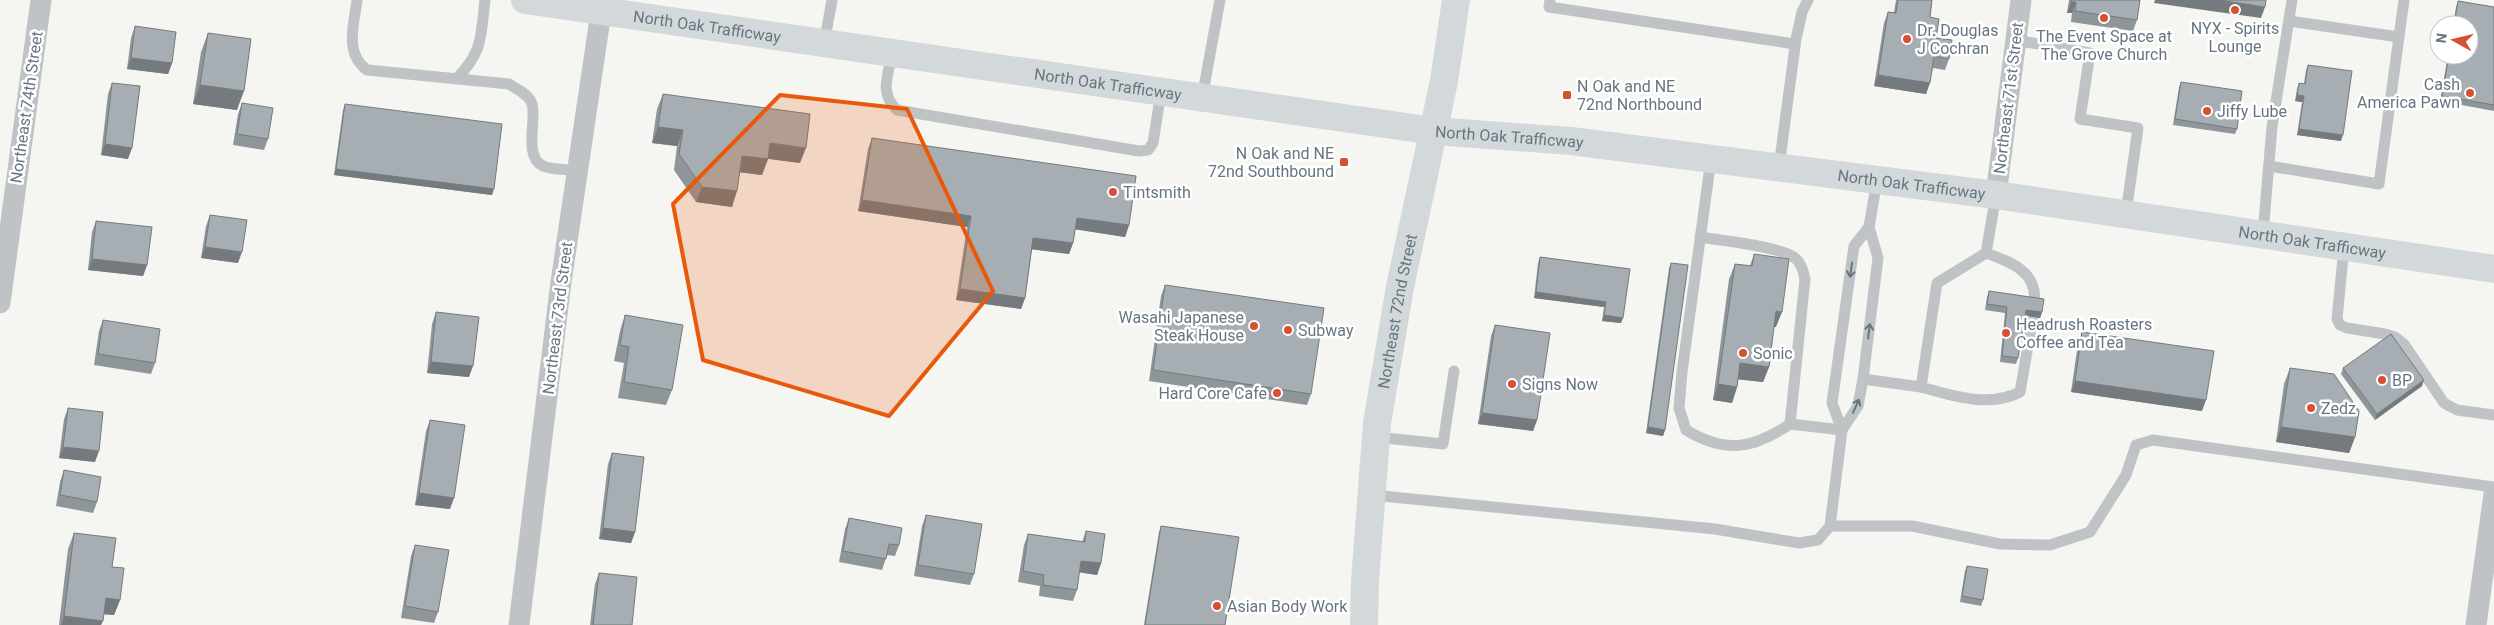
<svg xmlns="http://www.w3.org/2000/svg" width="2494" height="625" viewBox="0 0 2494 625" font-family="Roboto,sans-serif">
<rect width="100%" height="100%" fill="#f5f5f2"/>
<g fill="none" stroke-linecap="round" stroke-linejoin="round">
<g stroke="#bfc3c6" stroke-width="11">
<path d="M 357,0 C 354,25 344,53 367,70 L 509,84 C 516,89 529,94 532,104 C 537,119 523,157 543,166 C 552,170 567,169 577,171"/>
<polyline points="1550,0 1549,7 1795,44"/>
<polyline points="2289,21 2399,37"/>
<polyline points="2015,40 2090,53 2080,119 2138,128 2126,213"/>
<polyline points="824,44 832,0"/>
<path d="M 892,54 C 888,76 879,93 897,110 L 1139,151 L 1148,150 L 1153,143 L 1161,92"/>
<path d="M 456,79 C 483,53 481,35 485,0"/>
<polyline points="1202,98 1220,0"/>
<polyline points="2269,166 2379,184 2404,0"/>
<polyline points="1779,167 1796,39 1802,12 1808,0"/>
<polyline points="2263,233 2272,127 2292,0"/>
<path d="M 1700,237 C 1723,241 1774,246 1792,256 C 1801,261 1803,270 1805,279 L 1790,424 C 1753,449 1726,454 1686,430 L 1679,408 L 1682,372 L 1711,159"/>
<polyline points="2344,247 2337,319 2340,325 2347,328 2385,334 2395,337 2404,344 2444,403 2457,410 2494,415"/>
<path d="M 1986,253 C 2011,262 2039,272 2034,304"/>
<polyline points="1863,379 1921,387 1937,283 1986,253 1996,195"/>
<path d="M 1921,387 C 1953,396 1989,408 2020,392 L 2033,317"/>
<polyline points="1790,424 1842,430"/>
<polyline points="1842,430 1858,406 1863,379 1878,258 1869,227 1877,180"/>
<polyline points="1376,437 1443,444 1454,371"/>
<polyline points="1372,495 1715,529 1799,543 1818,540 1830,526 1842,430 1832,403 1854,246 1869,227"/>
<polyline points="1830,526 1912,526 2000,544 2050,545 2090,532 2126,475 2136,445 2153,440 2494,487"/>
</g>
<g stroke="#bfc3c6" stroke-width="21">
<polyline points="1996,195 2021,0"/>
<polyline points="0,303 41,0"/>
<polyline points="519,625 561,282 601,12"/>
<polyline points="2476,625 2494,494"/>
</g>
<g stroke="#d3d8db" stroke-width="28">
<path id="s1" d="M 525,0 L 1434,131 L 1571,141 L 1996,195 L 2494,269"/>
<path id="s2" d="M 1364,625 L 1365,581 L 1377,423 L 1400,287 L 1444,81 L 1456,0"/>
</g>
</g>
<g fill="#8f969a">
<polygon points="1896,0 1932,0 1930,17 1936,38 1949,59 1945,70 1933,68 1926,94 1874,86 1884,23 1888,12 1894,12"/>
<polygon points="2069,0 2140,0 2137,20 2133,31 2071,22 2072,13 2067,13"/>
<polygon points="2458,1 2494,7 2494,111 2440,101 2448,55 2469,55 2469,25 2453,25 2456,7"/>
<polygon points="135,26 172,63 168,74 127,69 131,38"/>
<polygon points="208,33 237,110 193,104 201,52"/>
<polygon points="2308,65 2341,141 2297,135 2302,102 2295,101 2297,89 2299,83 2304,84 2306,70"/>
<polygon points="2181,82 2237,129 2235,134 2173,125 2179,87"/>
<polygon points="112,83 128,159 101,155 108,94"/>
<polygon points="663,94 800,163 768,159 762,175 740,172 732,207 696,202 674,170 677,146 652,143 657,109"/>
<polygon points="242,103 268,139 264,150 233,145 238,114"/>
<polygon points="345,104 492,195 334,175 343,110"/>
<polygon points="872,138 1129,225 1125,237 1075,229 1073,243 1069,254 1032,249 1025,298 1021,309 956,300 967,227 858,211 868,149"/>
<polygon points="210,215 238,263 201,258 206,226"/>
<polygon points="96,221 147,265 143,276 88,270 92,232"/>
<polygon points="1754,254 1776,327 1774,327 1769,367 1763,382 1738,379 1737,387 1732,403 1713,400 1729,279 1735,264 1750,266"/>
<polygon points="1540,257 1630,269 1621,323 1602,321 1604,307 1534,298 1538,263"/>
<polygon points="1671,263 1665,430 1663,436 1646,433 1669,268"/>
<polygon points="1165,285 1311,394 1307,405 1149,381 1161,296"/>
<polygon points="1989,291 2042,312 2040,318 2025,316 2018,358 2016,364 2000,362 2005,313 1985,310 1987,297"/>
<polygon points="436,312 469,377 427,373 432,324"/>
<polygon points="625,315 672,390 666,405 618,398 624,363 614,361 620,331"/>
<polygon points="103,320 155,363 151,374 94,365 99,331"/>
<polygon points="1495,325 1537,420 1533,431 1478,424 1491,336"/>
<polygon points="2082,332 2202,411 2071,392 2078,343"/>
<polygon points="2290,368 2355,437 2349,453 2276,442 2284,384"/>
<polygon points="2343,368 2422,386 2375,420 2341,374"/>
<polygon points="68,408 95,462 59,458 64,419"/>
<polygon points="430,420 450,509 415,505 426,431"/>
<polygon points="612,453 635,532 631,543 599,539 608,464"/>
<polygon points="64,470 97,502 93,513 56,506 60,482"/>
<polygon points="926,515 974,574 970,585 914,576 922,526"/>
<polygon points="849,518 899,545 895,556 887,555 882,570 839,562 845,529"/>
<polygon points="1161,526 1225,625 1144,625 1159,532"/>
<polygon points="1086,531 1101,563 1097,575 1079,572 1077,590 1073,601 1039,596 1040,586 1018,582 1024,545 1028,534 1082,542"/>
<polygon points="74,533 112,567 120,600 114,615 104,614 101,625 59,625 68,549"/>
<polygon points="415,545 438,612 434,623 401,618 411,556"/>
<polygon points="1967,566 1983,600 1981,606 1960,602 1965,571"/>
<polygon points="599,573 632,625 590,625 595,584"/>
</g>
<g fill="#747a7d">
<polygon points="2155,0 2219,0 2265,7 2261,18 2154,3"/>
<polygon points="2071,2 2076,2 2072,13 2067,13"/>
<polygon points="131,58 172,63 168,74 127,69"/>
<polygon points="1878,75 1930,83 1926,94 1874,86"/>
<polygon points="200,85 244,91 237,110 193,104"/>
<polygon points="2297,95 2304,96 2302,102 2295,101"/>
<polygon points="658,127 683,130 677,146 652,143"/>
<polygon points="2299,129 2343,135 2341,141 2297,135"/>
<polygon points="770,143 806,148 800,163 764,158"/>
<polygon points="105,144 132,148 128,159 101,155"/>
<polygon points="742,156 768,159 762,175 737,172"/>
<polygon points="336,169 494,189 492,195 334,175"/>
<polygon points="702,187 737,191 732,207 696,202"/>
<polygon points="862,200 971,216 967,227 858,211"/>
<polygon points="1077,218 1129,225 1125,237 1073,229"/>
<polygon points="1033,238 1073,243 1069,254 1029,249"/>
<polygon points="205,247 242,252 238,263 201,258"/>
<polygon points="92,259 147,265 143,276 88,270"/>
<polygon points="960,289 1025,298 1021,309 956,300"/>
<polygon points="1536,292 1606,302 1604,307 1534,298"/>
<polygon points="2026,310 2042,312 2040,318 2024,315"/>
<polygon points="1776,311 1782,312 1776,327 1770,327"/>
<polygon points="1604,315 1623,318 1621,323 1602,321"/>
<polygon points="431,362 473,366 469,377 427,373"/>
<polygon points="1740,363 1769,367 1763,382 1735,379"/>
<polygon points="2424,380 2422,386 2375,420 2377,414"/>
<polygon points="2075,381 2206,400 2202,411 2071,392"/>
<polygon points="1718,384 1737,387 1732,403 1713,400"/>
<polygon points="1482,413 1537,420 1533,431 1478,424"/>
<polygon points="1648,427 1665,430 1663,436 1646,433"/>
<polygon points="2281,427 2355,437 2349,453 2276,442"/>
<polygon points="63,447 99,451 95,462 59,458"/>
<polygon points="419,493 454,498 450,509 415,505"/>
<polygon points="603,528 635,532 631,543 599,539"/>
<polygon points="1081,561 1101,563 1097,575 1077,572"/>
<polygon points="106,598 120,600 114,615 100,614"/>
<polygon points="64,616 103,621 101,625 61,625"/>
</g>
<g fill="#a6aeb3" stroke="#747a7d">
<polygon points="1898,0 1932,0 1930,17 1939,19 1936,38 1952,40 1949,59 1934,56 1930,83 1878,75 1888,12 1896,13"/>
<polygon points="2071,0 2140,0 2137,20 2075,11 2076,2 2071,2"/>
<polygon points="2219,0 2266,0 2265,7"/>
<polygon points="2458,1 2494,7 2494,105 2442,96 2449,55 2469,55 2469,25 2454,25"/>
<polygon points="135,26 176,32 172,63 131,58"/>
<polygon points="208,33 251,39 244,91 200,85"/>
<polygon points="2308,65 2352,71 2343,135 2299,129 2304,96 2297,95 2299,83 2305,84"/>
<polygon points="2181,82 2242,91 2237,129 2175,119"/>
<polygon points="112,83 140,86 132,148 105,144"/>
<polygon points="663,94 810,114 806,148 770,143 768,159 742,156 737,191 702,187 679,154 683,130 658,127"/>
<polygon points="242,103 273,108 268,139 237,134"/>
<polygon points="345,104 502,124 494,189 336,169"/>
<polygon points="872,138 1136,176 1129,225 1077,218 1073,243 1033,238 1025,298 960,289 971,216 862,200"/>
<polygon points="210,215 247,220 242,252 205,247"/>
<polygon points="96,221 152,227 147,265 92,259"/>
<polygon points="1754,254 1789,259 1782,312 1776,311 1769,367 1740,363 1737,387 1718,384 1735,264 1752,266"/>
<polygon points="1540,257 1630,269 1623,318 1604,315 1606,302 1536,292"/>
<polygon points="1671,263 1688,265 1665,430 1648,427"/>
<polygon points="1165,285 1324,308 1311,394 1153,370"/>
<polygon points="1989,291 2044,299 2042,312 2026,310 2018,358 2002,356 2007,307 1987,304"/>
<polygon points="436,312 479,317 473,366 431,362"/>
<polygon points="625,315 683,325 672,390 624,382 629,347 620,345"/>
<polygon points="103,320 160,329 155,363 98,354"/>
<polygon points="1495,325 1550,333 1537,420 1482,413"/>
<polygon points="2082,332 2214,351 2206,400 2075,381"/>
<polygon points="2391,334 2424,380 2377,414 2343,368"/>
<polygon points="2290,368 2334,374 2359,411 2355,437 2281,427"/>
<polygon points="68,408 103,412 99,451 63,447"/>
<polygon points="430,420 465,425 454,498 419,493"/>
<polygon points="612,453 644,457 635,532 603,528"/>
<polygon points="64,470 101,477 97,502 60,495"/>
<polygon points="926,515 982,524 974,574 918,565"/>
<polygon points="849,518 902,528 899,545 889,544 886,559 843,551"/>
<polygon points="1161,526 1239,537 1225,625 1145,625"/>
<polygon points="1086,531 1105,534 1101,563 1081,561 1077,590 1043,585 1044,575 1023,571 1028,534 1085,542"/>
<polygon points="74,533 116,538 112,567 124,568 120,600 106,598 103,621 64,616"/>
<polygon points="415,545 449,550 438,612 405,606"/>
<polygon points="1967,566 1988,569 1983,600 1962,596"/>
<polygon points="599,573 637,577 632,625 593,625"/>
</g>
<defs><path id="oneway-shaft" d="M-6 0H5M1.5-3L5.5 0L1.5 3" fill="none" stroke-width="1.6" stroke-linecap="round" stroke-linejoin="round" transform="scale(1.25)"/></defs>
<g stroke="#667681">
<use href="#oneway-shaft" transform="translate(1851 270) rotate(98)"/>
<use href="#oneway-shaft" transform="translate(1869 331) rotate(-83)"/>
<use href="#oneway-shaft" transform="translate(1856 406) rotate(-66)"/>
</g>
<path fill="#e8590c" fill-opacity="0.2" stroke="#e8590c" stroke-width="4" stroke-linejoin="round" d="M 780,95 L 907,109 L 993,291 L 889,416 L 703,360 L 673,204 Z"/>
<g fill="#d75031" stroke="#fff" stroke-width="2">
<circle cx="2235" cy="10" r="5"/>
<circle cx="2104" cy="18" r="5"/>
<circle cx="1907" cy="39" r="5"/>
<circle cx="2470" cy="93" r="5"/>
<rect x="1562" y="90" width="10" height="10" rx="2.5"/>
<circle cx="2207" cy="111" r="5"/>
<rect x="1339" y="157" width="10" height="10" rx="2.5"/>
<circle cx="1113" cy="192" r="5"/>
<circle cx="1254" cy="326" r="5"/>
<circle cx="1288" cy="330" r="5"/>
<circle cx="2006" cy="333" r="5"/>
<circle cx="1743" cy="353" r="5"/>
<circle cx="2382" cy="380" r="5"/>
<circle cx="1512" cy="384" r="5"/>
<circle cx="1277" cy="393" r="5"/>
<circle cx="2311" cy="408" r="5"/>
<circle cx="1217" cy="606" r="5"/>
</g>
<g text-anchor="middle" stroke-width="5" stroke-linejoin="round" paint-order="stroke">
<g font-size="16" fill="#667681" stroke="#fff">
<text dy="6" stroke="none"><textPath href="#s1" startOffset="184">North Oak Trafficway</textPath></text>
<text dy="6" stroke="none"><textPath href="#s1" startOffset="589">North Oak Trafficway</textPath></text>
<text transform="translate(2008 98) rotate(-83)" y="6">Northeast 71st Street</text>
<text transform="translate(26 107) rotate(-82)" y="6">Northeast 74th Street</text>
<text dy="6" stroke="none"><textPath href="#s1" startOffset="994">North Oak Trafficway</textPath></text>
<text dy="6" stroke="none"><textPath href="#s1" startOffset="1399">North Oak Trafficway</textPath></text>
<text dy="6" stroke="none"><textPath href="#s1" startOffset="1804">North Oak Trafficway</textPath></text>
<text dy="6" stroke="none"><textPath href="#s2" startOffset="316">Northeast 72nd Street</textPath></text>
<text transform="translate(557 318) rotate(-83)" y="6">Northeast 73rd Street</text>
</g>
<g font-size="16" fill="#667681" stroke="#fff" text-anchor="start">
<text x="2235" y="34" text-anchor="middle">NYX - Spirits<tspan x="2235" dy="18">Lounge</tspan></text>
<text x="1917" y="36">Dr. Douglas<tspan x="1917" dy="18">J Cochran</tspan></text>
<text x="2104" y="42" text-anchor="middle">The Event Space at<tspan x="2104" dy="18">The Grove Church</tspan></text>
<text x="2460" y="90" text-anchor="end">Cash<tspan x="2460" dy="18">America Pawn</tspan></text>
<text x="1577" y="92">N Oak and NE<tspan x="1577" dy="18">72nd Northbound</tspan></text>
<text x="2217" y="117">Jiffy Lube</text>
<text x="1334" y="159" text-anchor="end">N Oak and NE<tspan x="1334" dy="18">72nd Southbound</tspan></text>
<text x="1123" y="198">Tintsmith</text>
<text x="1244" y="323" text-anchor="end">Wasahi Japanese<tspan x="1244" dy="18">Steak House</tspan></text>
<text x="2016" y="330">Headrush Roasters<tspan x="2016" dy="18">Coffee and Tea</tspan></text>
<text x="1298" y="336">Subway</text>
<text x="1753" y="359">Sonic</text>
<text x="2392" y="386">BP</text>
<text x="1522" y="390">Signs Now</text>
<text x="1267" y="399" text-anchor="end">Hard Core Cafe</text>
<text x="2321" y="414">Zedz</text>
<text x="1227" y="612">Asian Body Work</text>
</g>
</g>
<g transform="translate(2454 40) rotate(278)"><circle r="24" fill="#ffffff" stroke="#c2c8cd"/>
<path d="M0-4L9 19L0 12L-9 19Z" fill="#d75031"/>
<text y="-8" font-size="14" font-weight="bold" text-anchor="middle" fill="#667681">N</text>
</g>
</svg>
